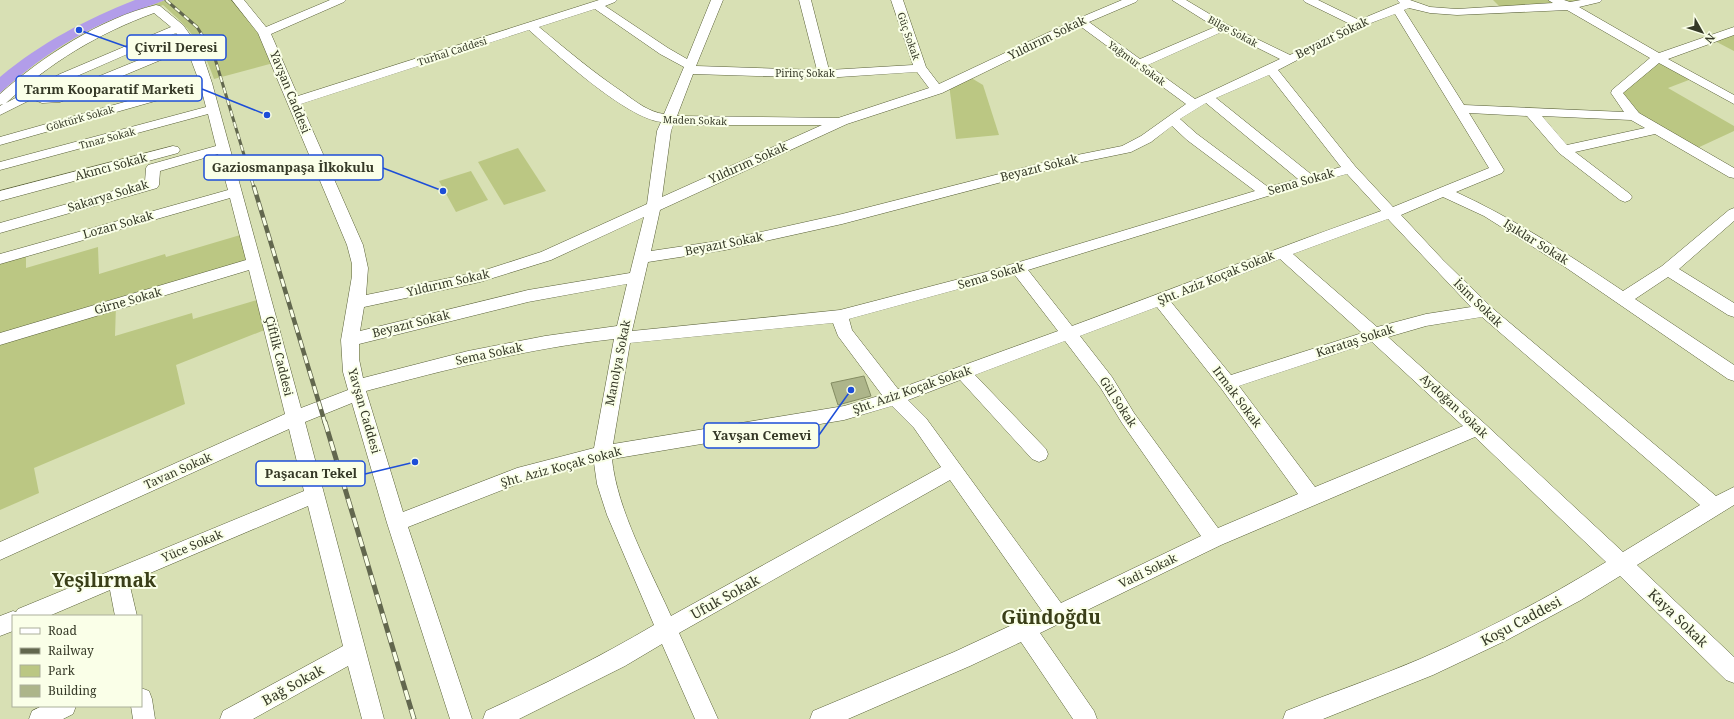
<svg xmlns="http://www.w3.org/2000/svg" width="1734" height="719" viewBox="0 0 1734 719" font-family="'Noto Serif',serif">
<rect width="100%" height="100%" fill="#d8e0b4"/>
<g fill="#bbc783">
<path d="M 165,0 L 238,0 L 277,62 L 214,79 C 201,42 192,31 163,5 L 109,26 L 0,101 L 1,92 C 33,65 66,40 105,23 C 125,14 145,8 165,0 Z"/>
<polygon points="1493,0 1596,0 1503,10"/>
<polygon points="1734,31 1734,51 1711,39"/>
<polygon points="1658,58 1694,78 1668,88 1734,126 1734,131 1693,150 1634,116 1618,90"/>
<polygon points="968,76 983,85 999,135 956,139 949,84"/>
<polygon points="518,148 546,191 504,205 478,162"/>
<polygon points="471,171 488,200 456,212 439,181"/>
<polygon points="247,233 255,263 116,305 115,336 192,313 193,319 264,298 272,327 176,365 185,404 34,468 39,493 0,510 0,259 26,251 26,268 98,247 99,274 165,254 166,257"/>
</g>
<path fill="#b29de9" d="M 135,0 L 165,0 C 145,8 124,14 104,23 C 66,40 31,65 0,93 L 0,77 C 42,42 85,20 135,0 Z"/>
<polygon fill="#adb58a" stroke="#848c62" points="864,376 871,396 838,405 831,383"/>
<g fill="none" stroke-linecap="round" stroke-linejoin="round">
<g stroke="#585f37" stroke-width="1">
<g id="minor">
<path d="M 232,0 L 244,0 L 266,27 L 330,0 L 346,0 L 344,2 L 271,34 L 298,96 L 599,0 L 617,0 L 615,2 L 605,6 L 668,48 L 687,59 L 711,0 L 723,0 L 696,66 L 817,70 L 799,0 L 811,0 L 829,70 L 913,65 L 891,0 L 903,0 L 926,67 L 939,84 L 1077,19 L 1122,0 L 1138,0 L 1136,2 L 1089,22 L 1140,59 L 1215,27 L 1172,0 L 1186,0 L 1228,25 L 1290,55 L 1350,24 L 1305,2 L 1303,0 L 1318,0 L 1359,20 L 1400,3 L 1397,0 L 1410,0 L 1430,7 L 1457,9 L 1553,3 L 1548,0 L 1564,0 L 1570,2 L 1581,0 L 1602,0 L 1600,2 L 1579,7 L 1659,53 L 1734,27 L 1734,35 L 1668,59 L 1734,95 L 1734,104 L 1659,63 L 1623,93 L 1639,113 L 1734,168 L 1734,178 L 1729,177 L 1655,134 L 1575,152 L 1630,194 L 1632,197 L 1630,200 L 1625,202 L 1620,200 L 1559,153 L 1527,116 L 1469,113 L 1504,170 L 1502,173 L 1456,192 C 1515,219 1569,255 1623,291 L 1662,266 L 1729,210 L 1734,208 L 1734,221 L 1679,269 L 1734,303 L 1734,317 L 1728,315 L 1668,277 L 1635,299 L 1734,365 L 1734,381 L 1728,379 L 1565,267 L 1484,216 L 1443,197 L 1401,215 L 1443,260 L 1491,307 L 1716,496 L 1734,487 L 1734,505 L 1637,565 L 1734,657 L 1734,683 L 1726,680 L 1620,576 L 1581,600 L 1507,640 L 1433,675 L 1323,719 L 1283,719 L 1286,711 C 1330,693 1376,678 1420,659 C 1484,631 1546,599 1606,562 L 1475,437 L 1221,545 L 1040,633 L 1094,711 L 1097,719 L 1073,719 L 1021,642 L 970,666 L 848,719 L 810,719 L 813,711 L 954,652 L 1042,611 L 950,480 L 679,633 L 718,719 L 695,719 L 662,644 L 625,666 L 519,719 L 483,719 L 486,711 C 543,685 600,657 654,625 L 607,515 L 597,484 L 594,463 L 520,483 L 408,527 L 472,719 L 450,719 L 387,523 L 352,403 L 305,422 L 384,719 L 362,719 L 348,666 L 253,719 L 220,719 L 223,711 L 343,646 L 308,506 L 129,582 L 137,616 L 115,616 L 110,590 L 49,616 L 13,616 L 13,631 L 0,636 L 0,616 L 13,611 L 16,612 L 18,609 L 304,491 L 289,429 L 0,560 L 0,542 L 285,414 L 249,270 L 0,345 L 0,333 L 246,260 L 230,198 L 0,264 L 0,254 L 228,190 L 218,154 L 160,171 L 159,185 L 157,188 L 0,233 L 0,223 L 145,182 L 146,168 L 148,165 L 216,146 L 208,114 L 0,170 L 0,162 L 206,107 L 201,88 L 0,145 L 0,137 L 199,81 L 187,49 L 60,102 L 42,103 L 32,99 L 0,115 L 0,106 L 3,104 L 0,105 L 0,94 C 42,57 101,18 156,5 L 160,6 L 183,25 L 196,43 L 204,59 L 212,83 L 301,408 L 348,390 L 343,372 L 341,340 L 352,276 L 352,264 L 347,245 L 258,33 ZM 1409,8 L 1430,13 L 1457,15 L 1567,10 L 1650,58 L 1612,90 L 1611,93 L 1624,112 L 1464,105 L 1404,10 ZM 595,9 L 660,54 L 684,67 L 664,114 C 649,112 636,102 624,93 C 594,73 567,50 539,27 ZM 154,13 L 171,27 L 60,74 L 6,103 C 51,62 97,34 154,13 ZM 1395,14 L 1489,168 L 1393,207 L 1355,166 L 1278,70 L 1363,26 ZM 1080,26 L 1186,104 L 1141,136 L 1122,146 L 1062,158 L 842,214 L 725,240 L 651,251 L 660,210 L 847,124 L 942,93 ZM 529,30 C 557,55 626,118 661,122 L 657,131 L 647,204 L 541,252 L 479,272 L 366,295 L 368,268 L 363,245 L 301,104 ZM 1224,31 L 1280,59 L 1195,99 L 1148,65 ZM 176,33 L 183,42 L 53,95 L 42,94 L 68,80 ZM 917,72 L 929,88 L 838,118 L 677,116 L 693,74 L 824,78 ZM 1269,75 L 1341,167 L 1312,175 L 1216,98 ZM 1206,103 L 1298,179 L 1268,187 L 1197,134 L 1180,119 ZM 1542,116 L 1631,120 L 1645,128 L 1567,145 ZM 674,123 L 689,125 L 822,125 L 662,197 L 671,131 ZM 1172,126 L 1187,140 L 1255,191 L 986,272 L 840,310 L 632,331 L 648,262 L 725,250 L 842,224 L 1063,166 L 1131,152 L 1151,142 ZM 1347,174 L 1381,211 C 1277,248 1175,288 1072,326 L 1028,270 L 1271,195 ZM 644,217 L 630,273 L 528,290 L 360,331 L 364,307 L 480,282 L 551,260 ZM 1388,219 L 1471,307 L 1426,314 L 1377,327 L 1293,254 ZM 1280,259 L 1362,333 L 1231,375 L 1171,302 ZM 1014,274 L 1058,331 L 898,389 L 852,330 L 849,319 ZM 627,284 L 617,326 L 545,336 L 468,351 L 363,378 L 359,359 L 359,344 L 528,302 ZM 1157,307 L 1221,388 L 1298,494 L 1218,528 L 1134,413 L 1112,377 L 1080,336 ZM 1482,317 L 1700,505 L 1623,552 L 1484,423 L 1388,337 L 1426,326 ZM 833,323 L 838,336 L 882,395 L 844,406 L 613,444 L 630,343 ZM 614,339 L 594,448 L 517,468 L 403,512 L 366,391 C 448,369 530,348 614,339 ZM 1065,341 L 1100,387 L 1122,423 L 1201,536 L 1061,603 L 926,418 L 908,400 L 960,380 L 1032,459 L 1039,462 L 1046,459 L 1048,454 L 1046,449 L 975,375 ZM 1372,342 L 1463,426 L 1315,487 L 1239,386 ZM 892,406 L 914,428 L 941,467 L 671,616 C 650,569 617,510 612,459 L 844,420 Z"/>
<polygon points="173,146 178,147 180,150 178,153 0,201 0,191"/>
<polygon points="141,688 149,691 152,699 155,719 133,719 131,706 141,706"/>
<polygon points="42,706 76,706 73,714 63,719 29,719 32,711"/>
</g>
</g>
<use href="#minor" fill="#fff" fill-rule="evenodd"/>
<g stroke="#62674e" stroke-width="3">
<polyline id="rail-far2" points="166,0 197,27 213,52 254,188"/>
</g>
<g stroke="#62674e" stroke-width="4.5">
<polyline id="rail-far1" points="254,187 325,423"/>
</g>
<g stroke="#62674e" stroke-width="5">
<polyline id="rail" points="325,422 414,719"/>
</g>
<use href="#rail-far2" stroke="#faffe8" stroke-width="2" stroke-dasharray="6" stroke-linecap="butt"/>
<use href="#rail-far1" stroke="#faffe8" stroke-width="3" stroke-dasharray="8" stroke-linecap="butt"/>
<use href="#rail" stroke="#faffe8" stroke-width="3.5" stroke-dasharray="10" stroke-linecap="butt"/>
</g>
<g text-anchor="middle" stroke-width="4" stroke-linejoin="round" paint-order="stroke">
<g font-size="10" fill="#353927" stroke="#faffe8">
<text transform="translate(1233 31) rotate(28)" y="4">Bilge Sokak</text>
<text transform="translate(909 36) rotate(71)" y="4">Güç Sokak</text>
<text transform="translate(452 51) rotate(-18)" y="4">Turhal Caddesi</text>
<text transform="translate(1137 63) rotate(36)" y="4">Yağmur Sokak</text>
<text x="805" y="77">Pirinç Sokak</text>
<text transform="translate(80 118) rotate(-16)" y="4">Göktürk Sokak</text>
<text transform="translate(695 120) rotate(2)" y="4">Maden Sokak</text>
<text transform="translate(107 138) rotate(-15)" y="4">Tınaz Sokak</text>
</g>
<g font-size="12" fill="#353927" stroke="#faffe8">
<text transform="translate(1047 38) rotate(-26)" y="4">Yıldırım Sokak</text>
<text transform="translate(1332 38) rotate(-26)" y="4">Beyazıt Sokak</text>
<text transform="translate(290 92) rotate(68)" y="4">Yavşan Caddesi</text>
<text transform="translate(748 163) rotate(-24)" y="4">Yıldırım Sokak</text>
<text transform="translate(111 167) rotate(-15)" y="4">Akıncı Sokak</text>
<text transform="translate(1039 168) rotate(-14)" y="4">Beyazıt Sokak</text>
<text transform="translate(1301 182) rotate(-16)" y="4">Sema Sokak</text>
<text transform="translate(108 196) rotate(-17)" y="4">Sakarya Sokak</text>
<text transform="translate(118 225) rotate(-16)" y="4">Lozan Sokak</text>
<text transform="translate(1536 242) rotate(32)" y="4">Işıklar Sokak</text>
<text transform="translate(724 244) rotate(-11)" y="4">Beyazıt Sokak</text>
<text transform="translate(991 276) rotate(-16)" y="4">Sema Sokak</text>
<text transform="translate(1216 278) rotate(-22)" y="4">Şht. Aziz Koçak Sokak</text>
<text transform="translate(448 283) rotate(-13)" y="4">Yıldırım Sokak</text>
<text transform="translate(128 301) rotate(-16)" y="4">Girne Sokak</text>
<text transform="translate(1478 303) rotate(44)" y="4">İsim Sokak</text>
<text transform="translate(411 324) rotate(-14)" y="4">Beyazıt Sokak</text>
<text transform="translate(1355 341) rotate(-18)" y="4">Karataş Sokak</text>
<text transform="translate(489 354) rotate(-12)" y="4">Sema Sokak</text>
<text transform="translate(279 356) rotate(76)" y="4">Çiftlik Caddesi</text>
<text transform="translate(618 363) rotate(-79)" y="4">Manolya Sokak</text>
<text transform="translate(912 390) rotate(-19)" y="4">Şht. Aziz Koçak Sokak</text>
<text transform="translate(1237 397) rotate(53)" y="4">Irmak Sokak</text>
<text transform="translate(1118 402) rotate(57)" y="4">Gül Sokak</text>
<text transform="translate(1454 406) rotate(43)" y="4">Aydoğan Sokak</text>
<text transform="translate(364 411) rotate(74)" y="4">Yavşan Caddesi</text>
<text transform="translate(561 467) rotate(-15)" y="4">Şht. Aziz Koçak Sokak</text>
<text transform="translate(178 471) rotate(-24)" y="4">Tavan Sokak</text>
<text transform="translate(192 546) rotate(-23)" y="4">Yüce Sokak</text>
<text transform="translate(1148 571) rotate(-26)" y="4">Vadi Sokak</text>
</g>
<g font-size="14" fill="#353927" stroke="#faffe8">
<text transform="translate(725 597) rotate(-29)" y="5">Ufuk Sokak</text>
<text transform="translate(1678 618) rotate(44)" y="5">Kaya Sokak</text>
<text transform="translate(1521 621) rotate(-28)" y="5">Koşu Caddesi</text>
<text transform="translate(293 685) rotate(-29)" y="5">Bağ Sokak</text>
</g>
<g font-size="19" font-weight="bold" fill="#3a3f18" stroke="#faffe8">
<text x="104" y="587">Yeşilırmak</text>
<text x="1051" y="624">Gündoğdu</text>
</g>
</g>
<path fill="none" stroke="#1d4ed8" stroke-width="1.5" d="M79 30L127 47M267 115L202 89M443 191L383 168M851 390L819 435M415 462L365 474"/>
<g fill="#1d4ed8" stroke="#faffe8" stroke-width="1.5">
<circle cx="79" cy="30" r="4"/>
<circle cx="267" cy="115" r="4"/>
<circle cx="443" cy="191" r="4"/>
<circle cx="851" cy="390" r="4"/>
<circle cx="415" cy="462" r="4"/>
</g>
<g fill="#faffe8" stroke="#1d4ed8" stroke-width="1.5">
<rect x="127" y="35" width="99" height="25" rx="4"/>
<rect x="16" y="76" width="186" height="25" rx="4"/>
<rect x="204" y="155" width="179" height="25" rx="4"/>
<rect x="704" y="423" width="115" height="25" rx="4"/>
<rect x="256" y="461" width="109" height="25" rx="4"/>
</g>
<g font-size="13" text-anchor="middle" font-weight="bold" fill="#353927">
<text x="176" y="52">Çivril Deresi</text>
<text x="109" y="94">Tarım Kooparatif Marketi</text>
<text x="293" y="172">Gaziosmanpaşa İlkokulu</text>
<text x="762" y="440">Yavşan Cemevi</text>
<text x="311" y="478">Paşacan Tekel</text>
</g>
<rect x="12" y="615" width="130" height="92" fill="#faffe8" stroke="#abb09b"/>
<rect x="20" y="628" width="20" height="6" fill="#ffffff" stroke="#abb09b"/>
<text x="48" y="635" font-size="12" fill="#353927">Road</text>
<rect x="20" y="648" width="20" height="6" fill="#62674e" stroke="#abb09b"/>
<text x="48" y="655" font-size="12" fill="#353927">Railway</text>
<rect x="20" y="665" width="20" height="12" fill="#bbc783" stroke="#abb09b"/>
<text x="48" y="675" font-size="12" fill="#353927">Park</text>
<rect x="20" y="685" width="20" height="12" fill="#adb58a" stroke="#abb09b"/>
<text x="48" y="695" font-size="12" fill="#353927">Building</text>
<g transform="translate(1702 32) rotate(129)" stroke="#faffe8" stroke-width="3" paint-order="stroke">
<path d="M0-3L7 15L0 10L-7 15Z" fill="#353927"/>
<text y="-6" font-size="11" font-weight="bold" text-anchor="middle" fill="#353927">N</text>
</g>
</svg>
